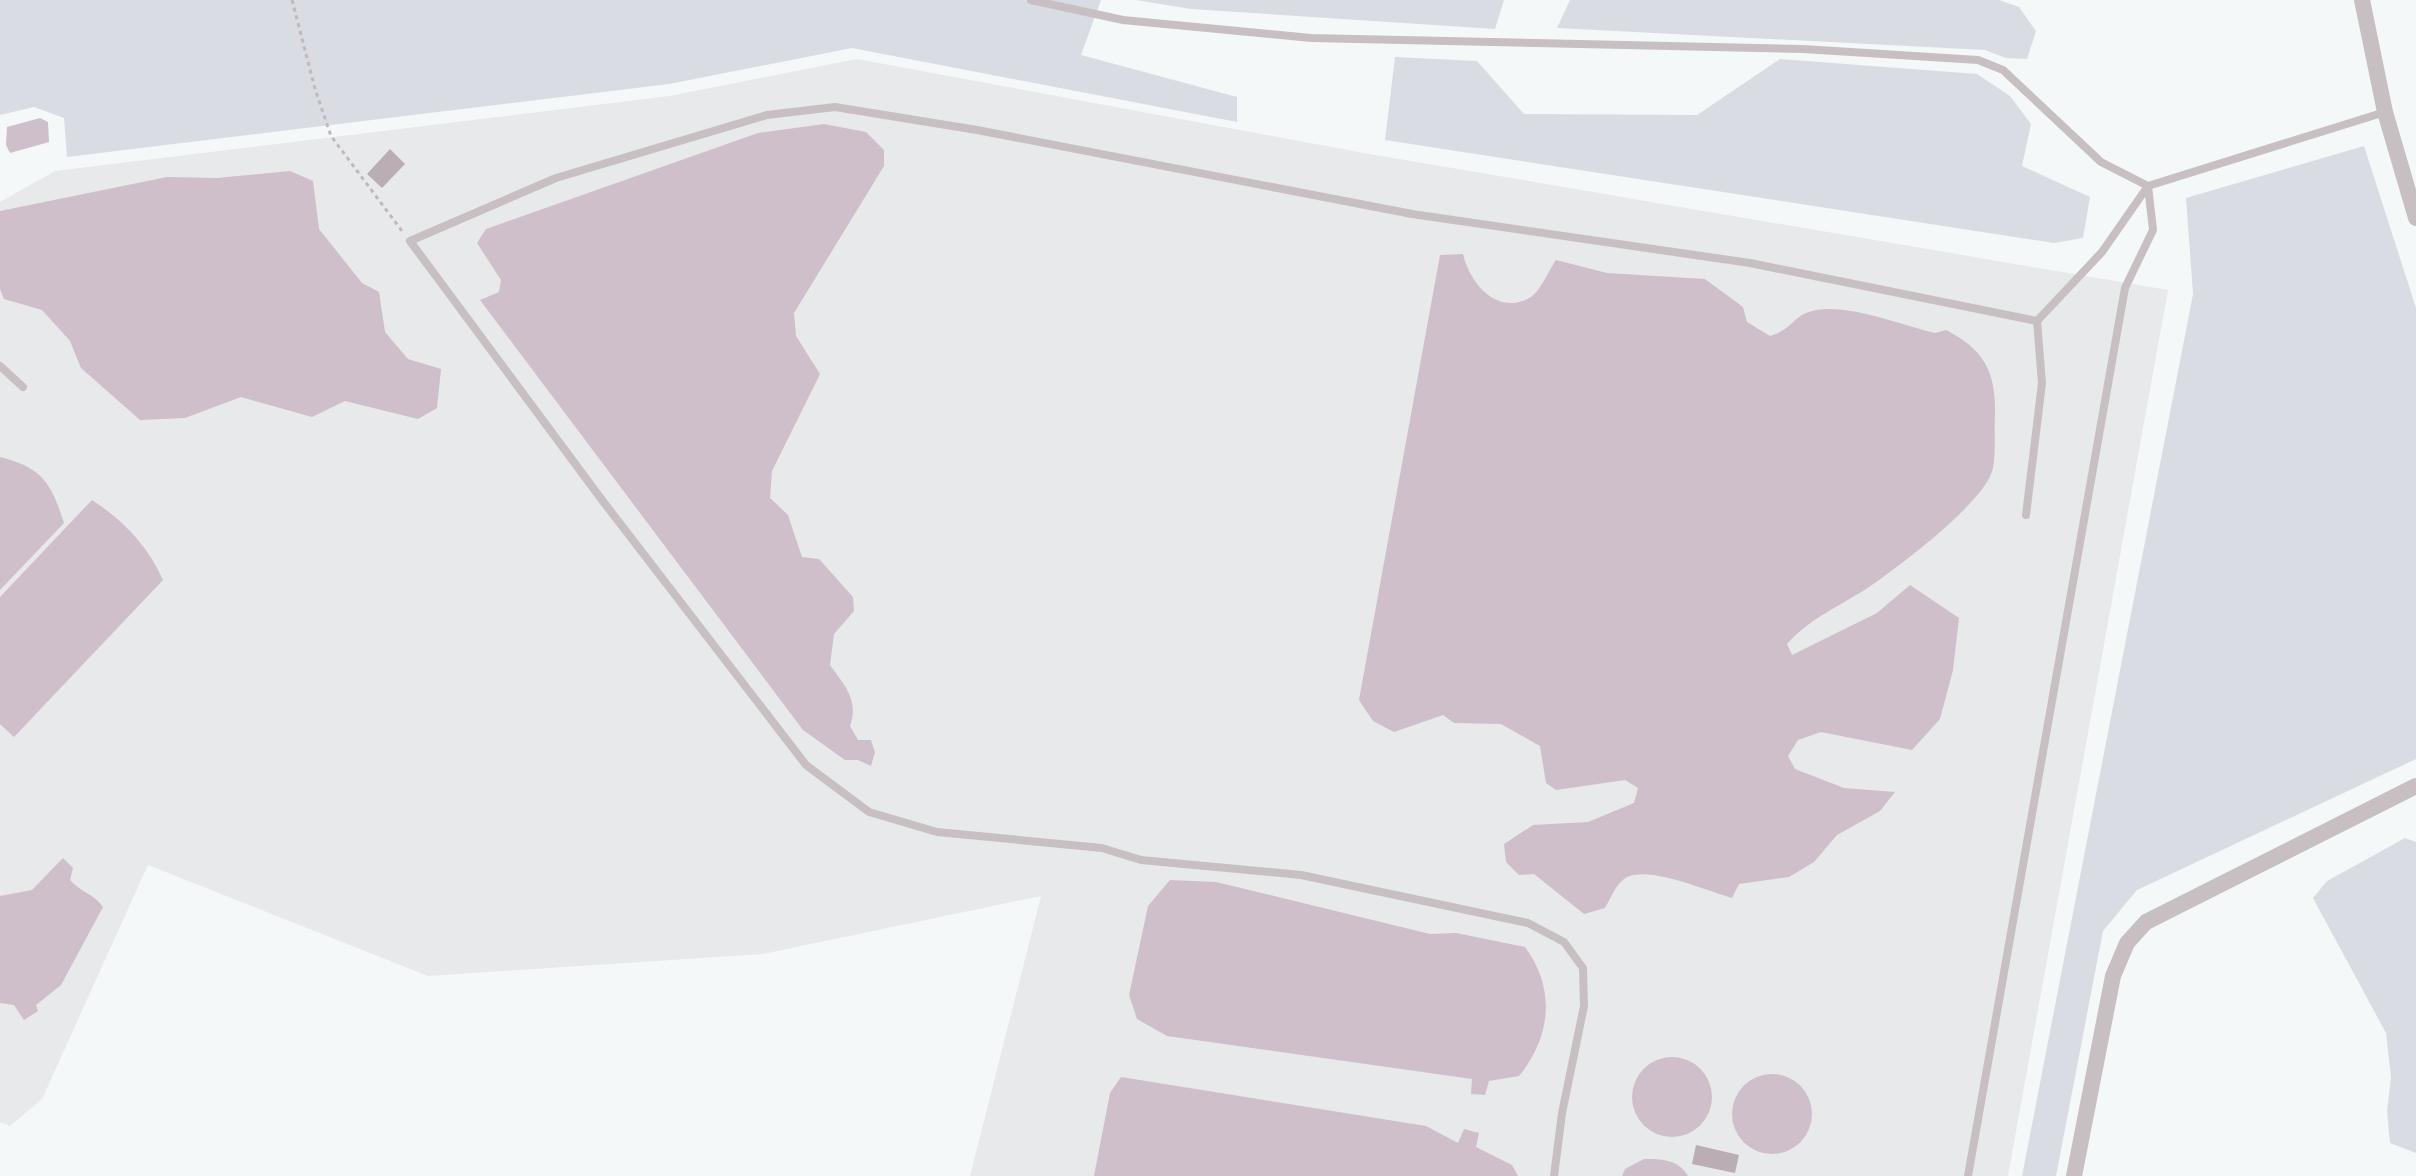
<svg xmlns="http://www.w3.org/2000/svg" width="2416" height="1176" viewBox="0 0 2416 1176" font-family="'Source Sans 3',sans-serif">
<rect width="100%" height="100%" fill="#f5f8f8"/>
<polygon fill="#e8e9ea" points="857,59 1364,153 2168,290 2008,1176 970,1176 1041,896 763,954 428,976 148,865 42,1099 10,1126 0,1122 0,202 55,171 669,96"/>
<g fill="#d9dce2">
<polygon points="0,0 1101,0 1081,55 1237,97 1237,122 852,48 669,84 67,157 64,118 34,107 0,115"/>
<polygon points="1136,0 1504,0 1495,29 1191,9"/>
<polygon points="1570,0 1999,0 2019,7 2036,31 2027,59 2006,58 1985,50 1557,28"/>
<polygon points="1395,57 1477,61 1524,114 1697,115 1780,59 1977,74 2010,96 2031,124 2022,166 2090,197 2083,238 2054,243 1385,140"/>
<polygon points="2364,146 2416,308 2416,759 2137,890 2103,931 2056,1176 2022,1176 2193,294 2186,198"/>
<polygon points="2405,838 2416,842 2416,1153 2390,1143 2387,1111 2391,1077 2386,1033 2313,898 2327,881"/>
</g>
<g fill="#cebfca">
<polygon points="40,118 48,122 49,142 10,153 6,145 7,127"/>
<path d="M 824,124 L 866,132 L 884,150 L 884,166 L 794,313 L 796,336 L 820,374 L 772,471 L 770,498 L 788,515 L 802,557 L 819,559 L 853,597 L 854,611 L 834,634 L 830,665 C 845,686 859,700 850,726 L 858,740 L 871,740 L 875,752 L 871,766 L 858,760 L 845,760 L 803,730 L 480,300 L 499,292 L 501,280 L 477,243 L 486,229 L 758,133 Z"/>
<polygon points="290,171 313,181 319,229 362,283 379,292 385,332 408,359 441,369 437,408 418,419 345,401 312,417 241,397 185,418 140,420 81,368 70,341 42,310 4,299 0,289 0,211 167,177 217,178"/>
<path d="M 1463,254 C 1470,284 1498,317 1531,297 C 1541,290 1549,270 1556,260 L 1607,273 L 1705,279 L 1743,307 L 1747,322 L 1770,336 C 1792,329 1792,319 1806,313 C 1837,299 1902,325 1935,333 L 1946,330 C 1983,349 1996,371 1995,413 C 1994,430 1996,450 1993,468 C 1987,501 1896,569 1866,589 C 1838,607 1809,619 1787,644 L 1792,655 L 1877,613 L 1910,585 L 1959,618 L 1953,670 L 1940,719 L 1912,750 L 1821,732 L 1798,740 L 1788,756 L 1795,769 L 1844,788 L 1895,792 L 1880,811 L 1837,835 L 1814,862 L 1789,877 L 1739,884 L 1732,898 C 1707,891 1651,866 1627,877 C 1616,883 1611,898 1605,908 L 1584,914 L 1534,874 L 1519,875 L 1506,862 L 1504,844 L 1533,825 L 1588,822 L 1634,803 L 1638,788 L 1625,780 L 1556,790 L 1546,783 L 1540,746 L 1501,724 L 1454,723 L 1443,715 L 1394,732 L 1373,721 L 1359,700 L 1440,255 Z"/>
<path d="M 0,457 C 43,468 51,483 64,523 L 0,590 Z"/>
<path d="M 92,500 C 123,520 148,546 163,580 L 14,737 L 0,724 L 0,597 Z"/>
<path d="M 63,858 L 73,868 L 70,880 C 80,892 93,893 103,907 L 61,985 L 36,1005 L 38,1011 L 24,1020 L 14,1005 L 0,1003 L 0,896 L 32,890 Z"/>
<path d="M 1170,880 L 1216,882 L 1430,934 L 1456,933 L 1525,947 C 1556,989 1551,1037 1519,1076 L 1489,1081 L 1485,1095 L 1471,1094 L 1472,1079 L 1167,1036 L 1137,1019 L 1129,995 L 1148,906 Z"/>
<circle cx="1672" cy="1097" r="40"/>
<circle cx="1772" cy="1114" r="40"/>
<polygon points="1121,1077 1426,1126 1458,1143 1464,1129 1479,1133 1476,1147 1512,1165 1518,1176 1094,1176 1110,1093"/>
<path d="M 1644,1159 C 1661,1159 1678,1159 1688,1176 L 1622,1176 L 1625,1169 Z"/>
</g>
<g fill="#baadb4">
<polygon points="390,149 405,164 382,188 367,174"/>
<polygon points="1696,1145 1739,1155 1735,1173 1692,1164"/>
</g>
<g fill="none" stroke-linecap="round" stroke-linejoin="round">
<polyline stroke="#c0b9bd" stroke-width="3" stroke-dasharray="4 4" stroke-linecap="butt" points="292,0 315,89 331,136 402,231"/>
<g stroke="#c8bfc3" stroke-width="8">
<polyline points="1031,0 1123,20 1311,38 1803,49 1978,60 2003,70 2101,162 2148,186"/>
<polyline points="0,366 23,387"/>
<polyline points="2026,515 2042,383 2037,321 2102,252 2148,186 2385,112"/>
<polyline points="1554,1176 1562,1113 1584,1006 1583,968 1564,942 1528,923 1301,875 1141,860 1102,848 937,832 869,812 806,765 602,500 410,241 556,178 767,115 835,107 977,130 1412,214 1750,263 2037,321"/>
<polyline points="1968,1176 2125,288 2153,230 2148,186"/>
</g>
<g stroke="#c8bfc3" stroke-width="16">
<polyline points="2362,0 2385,112 2416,218"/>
<polyline points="2074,1176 2113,976 2127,943 2146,922 2416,786"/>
</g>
</g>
</svg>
